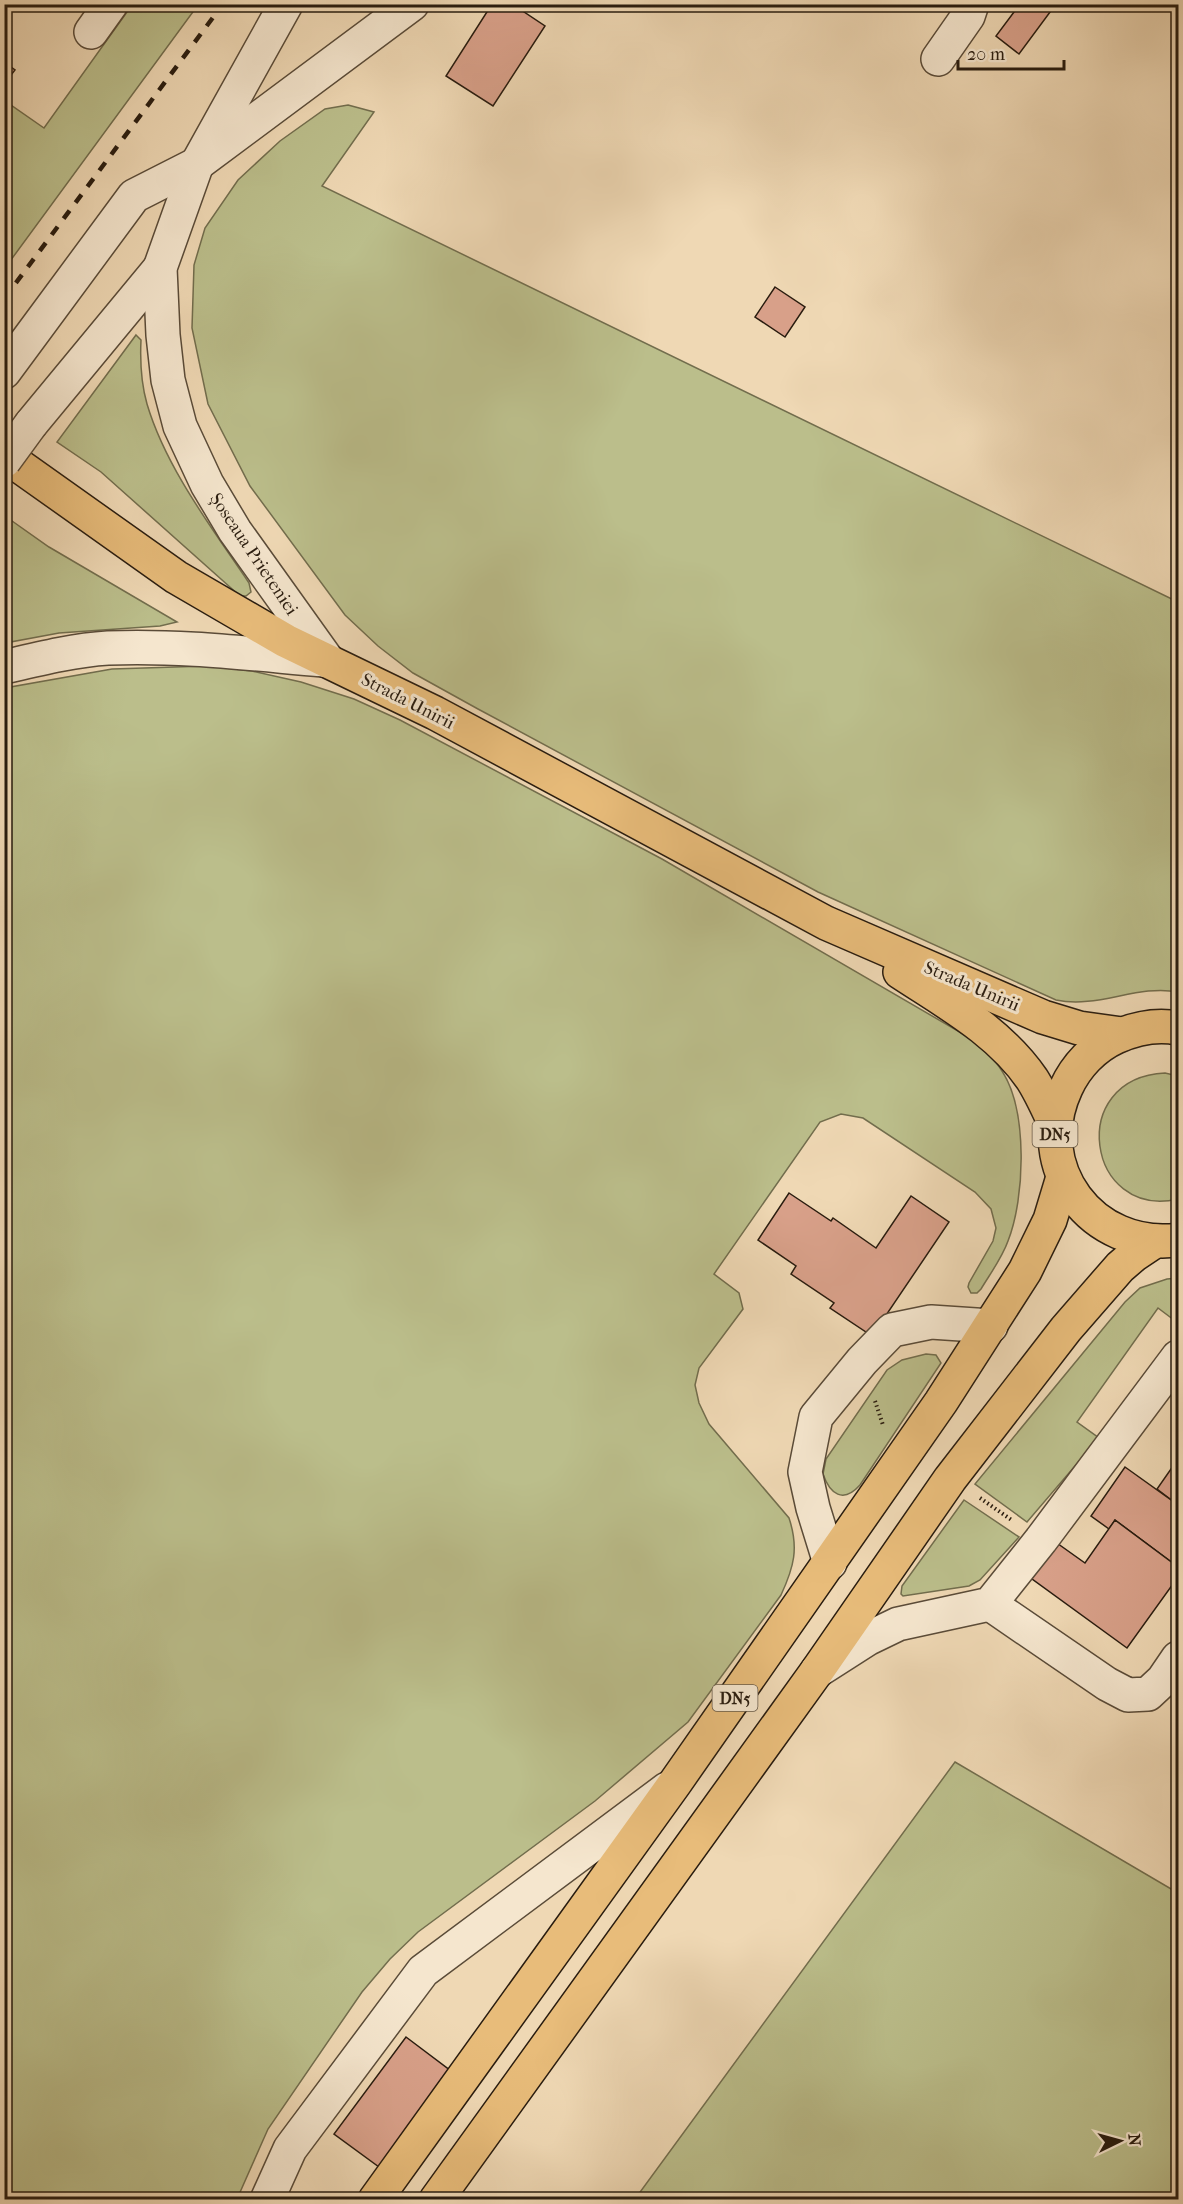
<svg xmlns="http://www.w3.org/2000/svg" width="1183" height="2204" viewBox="0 0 1183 2204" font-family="'IM FELL French Canon',serif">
<rect width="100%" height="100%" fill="#efd8b4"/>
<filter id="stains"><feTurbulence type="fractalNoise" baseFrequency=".00333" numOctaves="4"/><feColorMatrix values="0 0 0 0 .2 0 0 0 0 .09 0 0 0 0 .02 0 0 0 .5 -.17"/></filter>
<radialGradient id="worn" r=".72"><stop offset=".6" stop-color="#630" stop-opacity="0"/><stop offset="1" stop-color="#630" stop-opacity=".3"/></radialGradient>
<g fill="#bbbe8b" stroke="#726d4d" stroke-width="1.5">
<polygon points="132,5 198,5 5,268 5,101 44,128"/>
<path d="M 348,105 L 374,112 L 322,186 L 1178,602 L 1178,992 C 1137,984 1098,1009 1056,1000 L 818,892 L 478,709 L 413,673 L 378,646 L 345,615 L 250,486 L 208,404 L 192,328 L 194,265 L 205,228 L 238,180 L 280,141 L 325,109 Z"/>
<path d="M 136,335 L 141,340 C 140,361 141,383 147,404 C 166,468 212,528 249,583 L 251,592 L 246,596 L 240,596 L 101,472 L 57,442 Z"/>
<polygon points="5,516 49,547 177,622 160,626 59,633 5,643"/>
<path d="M 207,666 L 252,671 L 301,682 L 354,699 L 400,720 L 662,859 L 970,1038 C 982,1048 994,1058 1002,1071 C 1028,1111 1025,1198 1008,1241 C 1002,1258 990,1274 981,1289 L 977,1293 L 971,1293 L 968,1287 L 969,1283 L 993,1241 L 996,1228 L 991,1209 L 975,1192 L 863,1118 L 841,1114 L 820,1122 L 714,1274 L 739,1293 L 743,1309 L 699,1368 L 695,1385 L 699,1403 L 709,1424 L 789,1518 C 799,1548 794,1567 781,1595 L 688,1722 L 595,1801 L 418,1932 L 390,1959 L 362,1992 L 268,2129 L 237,2199 L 5,2200 L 5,688 L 112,669 Z"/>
<path d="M 1165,1073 L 1178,1076 L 1178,1199 C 1087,1220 1065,1078 1165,1073 Z"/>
<polygon points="1178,1278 1178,1323 1158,1308 1077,1422 1099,1438 1027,1522 975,1484 1125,1302 1140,1288 1167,1279"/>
<path d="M 926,1354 L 936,1355 L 941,1363 L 860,1485 C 843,1504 830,1494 823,1474 L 826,1459 L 887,1370 L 902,1360 Z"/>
<polygon points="964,1500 1019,1537 980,1580 969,1586 903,1596 901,1594 902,1586"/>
<polygon points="955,1762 1178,1893 1178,2199 635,2199"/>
</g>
<g fill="#d8a089" stroke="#291c0f" stroke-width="1.5">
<polygon points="492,4 512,4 545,26 493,106 446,76"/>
<polygon points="1012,4 1056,4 1019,54 996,36 1017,8"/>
<polygon points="4,62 15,70 4,84"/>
<polygon points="775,287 805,307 785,337 755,317"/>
<polygon points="789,1193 831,1221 833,1218 876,1248 911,1196 949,1222 872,1336 830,1308 834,1303 791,1274 796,1266 758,1240"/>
<polygon points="1178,1459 1178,1505 1157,1489"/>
<polygon points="1125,1467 1178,1505 1178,1567 1115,1520 1109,1529 1091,1516"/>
<polygon points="1115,1520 1178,1567 1178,1577 1127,1648 1028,1576 1054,1541 1085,1563"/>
<polygon points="406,2037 451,2071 379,2167 334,2134"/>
</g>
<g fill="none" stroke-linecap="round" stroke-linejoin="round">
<g stroke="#5a4b38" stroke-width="36">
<g id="minor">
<polyline points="286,4 197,164 160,268 163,335 168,380 180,426 207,484 235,531 328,661"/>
<polyline points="91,32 111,4"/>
<polyline points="938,59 968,16 972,4"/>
<polyline points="4,372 134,196 197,164 412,4"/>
<polyline points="31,424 160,268"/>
<path d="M 4,667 C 38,659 74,650 108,648 C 180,645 252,654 323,660"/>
<polyline points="830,1563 813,1508 805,1472 816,1417 862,1361 892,1330 931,1322 991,1326"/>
<polyline points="990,1604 1107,1684 1128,1695 1148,1694 1163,1680 1178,1658"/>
<polyline points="817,1671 867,1639 898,1624 990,1604 1041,1540 1178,1357"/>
<polyline points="267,2200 290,2149 423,1971 667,1789"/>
</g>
</g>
<g stroke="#291c0f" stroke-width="36">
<g id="major">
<polyline points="4,455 176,577 286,641 435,713 826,923 1043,1017 1079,1028 1122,1034"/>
<path d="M 900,972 C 947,1003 999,1031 1032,1079 C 1041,1093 1048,1109 1055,1124"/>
</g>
</g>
<g stroke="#291c0f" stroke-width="36">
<g id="highway">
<path d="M 1178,1028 C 1157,1024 1136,1028 1116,1037 C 1094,1047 1076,1066 1066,1088 C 1029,1167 1092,1251 1178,1240"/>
<polyline points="375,2200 675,1783 941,1402 1025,1271 1050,1220 1063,1177"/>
<polyline points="436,2200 817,1671 950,1479 1066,1329 1120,1267 1134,1255 1155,1241"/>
</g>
</g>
<g stroke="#291c0f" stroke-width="4" stroke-dasharray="1.5 3" stroke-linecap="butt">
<polyline points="875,1401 883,1425"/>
<polyline points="980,1498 1013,1521"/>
</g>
<use href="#minor" stroke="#f5e6ce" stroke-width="33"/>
<use href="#major" stroke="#e8bc7a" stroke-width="33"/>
<use href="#highway" stroke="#e8bc7a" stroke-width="33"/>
<polyline stroke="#291c0f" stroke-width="4.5" stroke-dasharray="10 10" stroke-linecap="butt" points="4,299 223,4"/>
<g stroke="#5a4b38" stroke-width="36" stroke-linecap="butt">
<polyline id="minor-bridge" points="4,461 31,424"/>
</g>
<use href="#minor-bridge" stroke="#f5e6ce" stroke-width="33"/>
</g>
<g text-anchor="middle" stroke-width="6" stroke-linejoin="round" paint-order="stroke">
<g fill="#f5e6ce" stroke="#665948" stroke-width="1.5">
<rect x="1032.5" y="1121" width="45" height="26" rx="4.5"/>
<rect x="712.5" y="1685" width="45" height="26" rx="4.5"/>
</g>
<g font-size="16" font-weight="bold" fill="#291c0f">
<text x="1055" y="1140">DN5</text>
<text x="735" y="1704">DN5</text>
</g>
<g font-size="18" fill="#291c0f" stroke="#f5e6ce">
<text transform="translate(254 554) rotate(56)" y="6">Șoseaua Prieteniei</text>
<text transform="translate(408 701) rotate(27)" y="6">Strada Unirii</text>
<text transform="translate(972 986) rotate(23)" y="6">Strada Unirii</text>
</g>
</g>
<rect width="1183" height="2204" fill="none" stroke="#efd8b4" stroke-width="24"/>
<rect x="6" y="6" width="1171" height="2192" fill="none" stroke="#291c0f" stroke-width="3"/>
<rect x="12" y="12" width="1159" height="2180" fill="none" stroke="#291c0f" stroke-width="1.5"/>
<g transform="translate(1120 2141) rotate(85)" stroke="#f5e6ce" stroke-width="4.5" paint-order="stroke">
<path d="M0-4.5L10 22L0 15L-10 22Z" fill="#291c0f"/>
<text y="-9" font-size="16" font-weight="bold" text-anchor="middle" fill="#291c0f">N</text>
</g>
<path d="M958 60v9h106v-9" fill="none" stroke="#291c0f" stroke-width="3"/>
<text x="967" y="60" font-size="18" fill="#291c0f" stroke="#f5e6ce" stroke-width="4.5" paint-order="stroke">20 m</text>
<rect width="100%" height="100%" filter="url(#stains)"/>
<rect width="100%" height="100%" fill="url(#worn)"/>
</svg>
